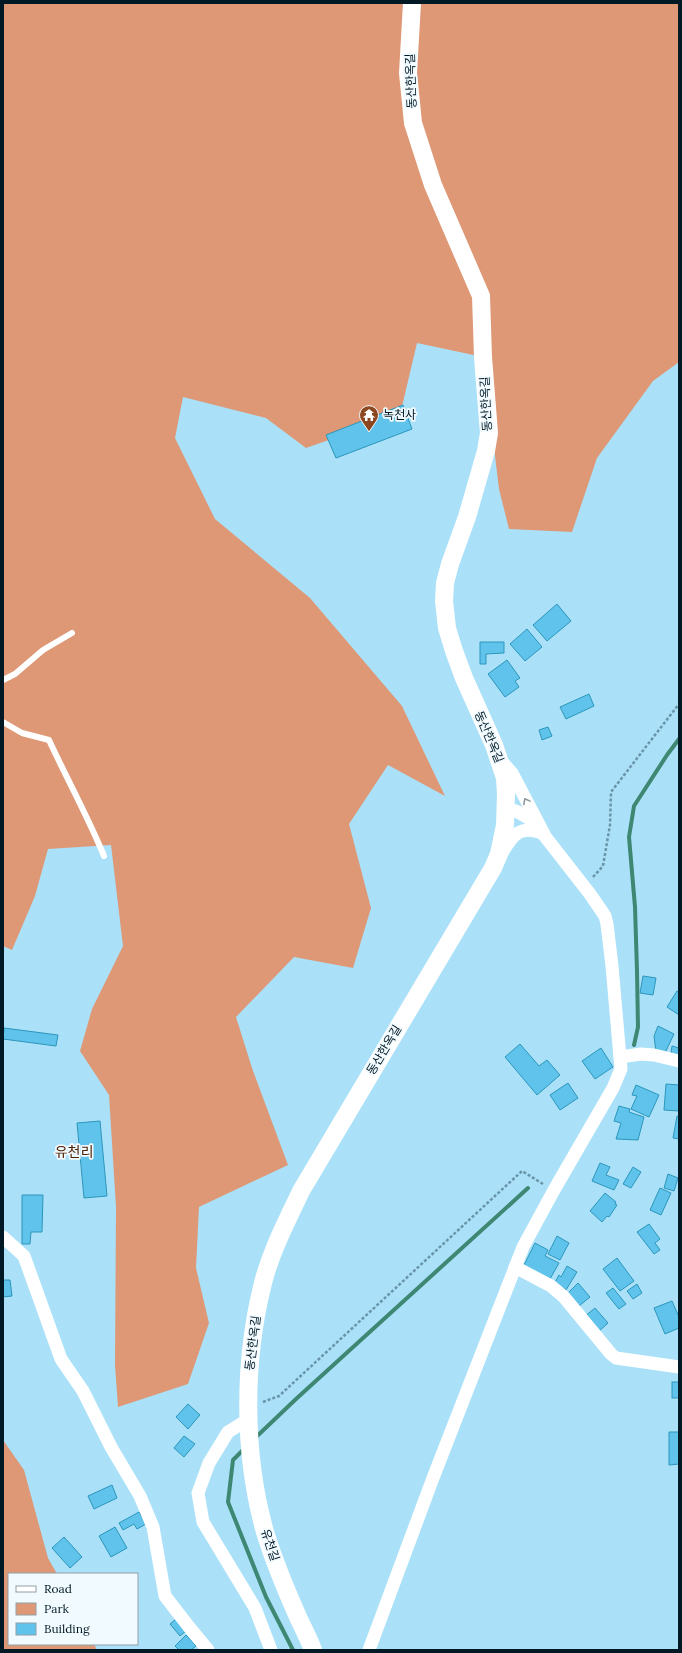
<svg xmlns="http://www.w3.org/2000/svg" width="682" height="1653" viewBox="0 0 682 1653" font-family="Lora,'Noto Sans KR',serif">
<rect width="100%" height="100%" fill="#aae1f9"/>
<g fill="#de9876">
<polygon points="3,3 679,3 679,362 653,381 597,458 572,532 509,529 499,489 483,357 417,343 400,415 306,448 266,418 183,397 175,438 215,519 310,598 402,706 445,796 388,765 349,824 371,908 353,968 294,957 236,1017 252,1068 288,1165 199,1207 196,1268 209,1323 188,1384 118,1407 115,1365 116,1207 109,1095 80,1051 92,1009 123,946 111,845 48,849 35,896 12,950 3,946"/>
<polygon points="3,1440 24,1470 48,1558 57,1574 9,1574 9,1644 94,1644 97,1650 3,1650"/>
</g>
<g fill="none" stroke-linecap="round" stroke-linejoin="round">
<g stroke="#3e8772" stroke-width="4">
<polyline points="634,1045 638,1027 637,971 635,907 629,837 634,806 667,755 679,739"/>
<polyline points="254,1439 296,1399 528,1188"/>
<polyline points="245,1448 233,1460 228,1502 266,1597 293,1650"/>
</g>
</g>
<g fill="#60c3eb" stroke="#2c96bb">
<polygon points="403,405 412,429 336,458 326,435"/>
<polygon points="557,604 571,621 547,641 533,625"/>
<polygon points="527,629 542,647 525,661 510,644"/>
<polygon points="480,642 504,642 504,653 486,654 486,664 480,664"/>
<polygon points="507,660 520,678 515,681 519,687 505,697 488,674"/>
<polygon points="589,694 594,706 566,719 560,707"/>
<polygon points="548,727 552,736 542,740 539,730"/>
<polygon points="643,976 656,978 653,995 640,993"/>
<polygon points="677,991 679,992 679,1015 667,1007"/>
<polygon points="658,1026 674,1034 665,1053 656,1052 654,1036"/>
<polygon points="4,1028 58,1035 56,1046 3,1039"/>
<polygon points="520,1044 539,1066 547,1060 560,1075 537,1095 505,1057"/>
<polygon points="672,1046 679,1048 679,1055 671,1053"/>
<polygon points="601,1048 613,1067 595,1079 582,1061"/>
<polygon points="568,1083 578,1098 560,1110 550,1095"/>
<polygon points="666,1084 679,1085 679,1111 664,1110"/>
<polygon points="636,1085 659,1095 649,1117 631,1109 637,1096 632,1095"/>
<polygon points="619,1106 630,1109 629,1112 644,1117 638,1140 616,1139 621,1123 614,1121"/>
<polygon points="677,1116 679,1117 679,1139 673,1138"/>
<polygon points="100,1121 107,1196 84,1198 77,1123"/>
<polygon points="600,1163 610,1167 606,1175 619,1180 614,1190 592,1181"/>
<polygon points="633,1167 641,1172 631,1188 623,1184"/>
<polygon points="668,1174 678,1178 674,1191 664,1188"/>
<polygon points="660,1188 671,1193 661,1215 650,1210"/>
<polygon points="605,1193 616,1202 615,1204 617,1205 609,1217 607,1216 602,1222 590,1211"/>
<polygon points="22,1195 43,1195 42,1232 31,1232 30,1244 22,1244"/>
<polygon points="649,1224 660,1239 655,1243 660,1250 654,1254 637,1232"/>
<polygon points="557,1236 569,1243 560,1260 548,1254"/>
<polygon points="535,1243 548,1250 545,1256 559,1263 550,1279 524,1265"/>
<polygon points="617,1258 634,1281 620,1291 603,1269"/>
<polygon points="567,1266 577,1272 566,1290 554,1284 559,1275 561,1277"/>
<polygon points="3,1280 10,1280 12,1296 3,1297"/>
<polygon points="578,1283 590,1297 579,1306 568,1293"/>
<polygon points="637,1284 642,1293 633,1299 627,1291"/>
<polygon points="613,1288 626,1304 619,1309 606,1293"/>
<polygon points="672,1301 679,1317 679,1328 665,1334 654,1308"/>
<polygon points="595,1308 608,1323 597,1333 584,1317"/>
<rect x="672" y="1382" width="7" height="16"/>
<polygon points="188,1404 200,1415 188,1429 176,1417"/>
<polygon points="669,1432 679,1432 679,1464 669,1465"/>
<polygon points="184,1436 195,1444 184,1457 174,1448"/>
<polygon points="112,1485 117,1498 94,1509 88,1496"/>
<polygon points="139,1512 146,1524 137,1529 134,1524 123,1530 119,1523"/>
<polygon points="115,1527 127,1548 111,1557 99,1536"/>
<polygon points="64,1537 82,1557 70,1568 52,1548"/>
<polygon points="176,1619 186,1631 180,1636 170,1624"/>
<polygon points="186,1635 196,1646 191,1650 179,1650 175,1646"/>
</g>
<g fill="none" stroke-linecap="round" stroke-linejoin="round">
<g stroke="#6995a8" stroke-width="2.5" stroke-dasharray="3 2" stroke-linecap="butt">
<polyline points="593,877 603,866 610,825 611,792 679,704"/>
<polyline points="263,1402 279,1396 522,1171 543,1184"/>
</g>
<g stroke="#fff" stroke-width="6">
<polyline points="3,680 15,674 43,650 72,633"/>
<path d="M 3,722 L 22,733 L 49,740 C 67,779 88,817 104,856"/>
</g>
<g stroke="#fff" stroke-width="13">
<path d="M 502,853 C 513,834 521,824 544,834 L 512,773 L 504,764"/>
<polyline points="620,1057 641,1054 654,1055 679,1061"/>
<polyline points="3,1237 24,1256 61,1359 83,1391 111,1447 140,1496 153,1527 165,1596 189,1627 208,1650"/>
<polyline points="515,1267 551,1286 564,1297 611,1354 616,1358 679,1367"/>
<polyline points="249,1419 228,1432 209,1463 198,1493 203,1522 255,1608 271,1650"/>
<polyline points="369,1650 433,1478 523,1247 554,1190 613,1088 621,1069 612,966 607,924 605,916 590,894 533,821 518,812 506,808"/>
</g>
<path stroke="#fff" stroke-width="18" d="M 313,1650 C 309,1639 303,1628 298,1617 C 286,1590 274,1561 265,1532 C 243,1454 243,1362 263,1283 C 271,1251 287,1221 301,1191 L 493,868 L 499,854 L 505,825 L 506,794 L 505,778 L 494,745 L 464,678 L 454,651 L 447,628 L 444,601 L 445,583 L 450,564 L 467,517 L 486,451 L 489,433 L 483,357 L 481,296 L 433,185 L 413,123 L 408,73 L 412,3"/>
</g>
<defs><path id="oneway-chevron" d="M-2-3.5L2.5 0L-2 3.5" fill="none" stroke-width="1.6" stroke-linecap="round" stroke-linejoin="round"/></defs>
<use stroke="#8c989d" href="#oneway-chevron" transform="translate(526 801) rotate(-118)"/>
<defs>
<g id="temple-pin" transform="scale(1)"><path d="M0 17L-7.5 6A9.5 9.5 0 1 1 7.5 6Z" fill="#8c4620" stroke="#f1fafe"/><path d="M0-6L5-2H3V0L6.5 2.5H4V6H1.5V3h-3V6H-4V2.5H-6.5L-3 0V-2H-5Z" fill="#fff"/></g>
</defs>
<g fill-rule="evenodd">
<use href="#temple-pin" x="369" y="415"/>
</g>
<g text-anchor="middle" stroke-width="3.5" stroke-linejoin="round" paint-order="stroke">
<g font-size="12" fill="#001925" stroke="#f1fafe">
<text transform="translate(411 81) rotate(-92)" y="4">동산한옥길</text>
<text transform="translate(486 404) rotate(-93)" y="4">동산한옥길</text>
<text transform="translate(489 737) rotate(67)" y="4">동산한옥길</text>
<text transform="translate(384 1050) rotate(-59)" y="4">동산한옥길</text>
<text transform="translate(253 1343) rotate(-83)" y="4">동산한옥길</text>
<text transform="translate(270 1545) rotate(72)" y="4">유천길</text>
</g>
<g font-size="12" fill="#001925" stroke="#f1fafe" text-anchor="start">
<text x="383" y="419">녹천사</text>
</g>
<g font-size="14" fill="#4f2004" stroke="#f1fafe">
<text x="74" y="1157">유천리</text>
</g>
</g>
<rect width="682" height="1653" fill="none" stroke="#001925" stroke-width="8"/>
<rect x="8" y="1573" width="130" height="72" fill="#f1fafe" stroke="#91a0a7"/>
<rect x="16" y="1586" width="20" height="6" fill="#ffffff" stroke="#91a0a7"/>
<text x="44" y="1593" font-size="12" fill="#001925">Road</text>
<rect x="16" y="1603" width="20" height="12" fill="#de9876" stroke="#91a0a7"/>
<text x="44" y="1613" font-size="12" fill="#001925">Park</text>
<rect x="16" y="1623" width="20" height="12" fill="#60c3eb" stroke="#91a0a7"/>
<text x="44" y="1633" font-size="12" fill="#001925">Building</text>
</svg>
